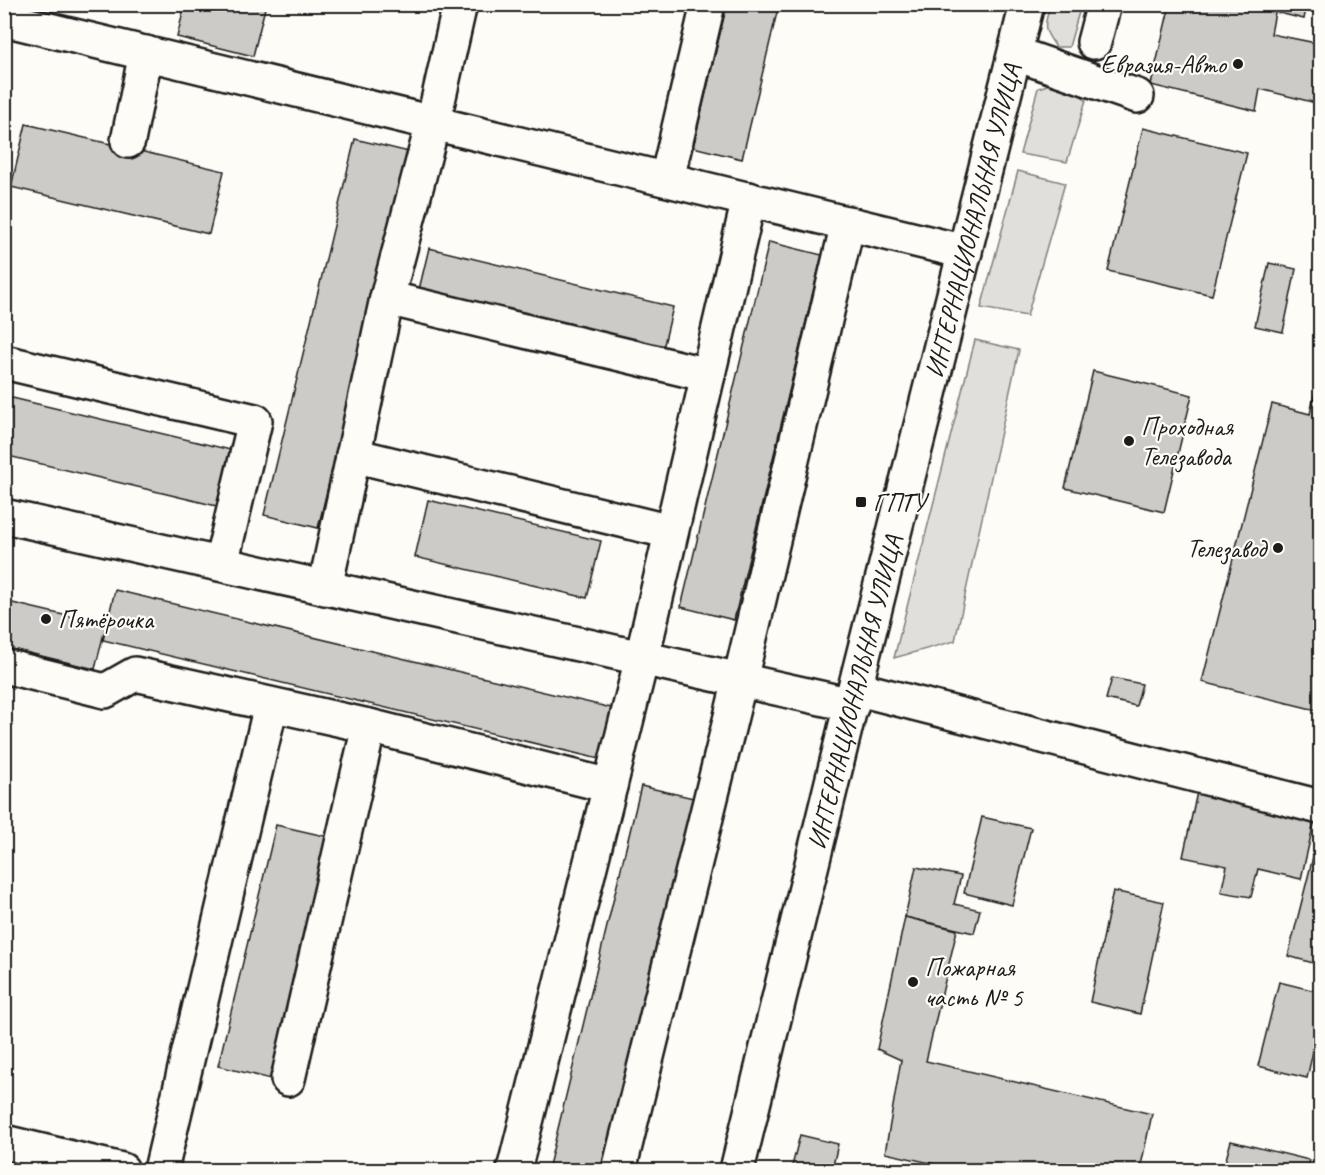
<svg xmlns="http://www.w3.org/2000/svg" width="1325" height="1175" viewBox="0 0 1325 1175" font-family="Caveat,sans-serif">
<rect width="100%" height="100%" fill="#fdfcf7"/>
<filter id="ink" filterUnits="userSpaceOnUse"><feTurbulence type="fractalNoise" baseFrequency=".0167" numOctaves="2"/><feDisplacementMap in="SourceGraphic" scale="12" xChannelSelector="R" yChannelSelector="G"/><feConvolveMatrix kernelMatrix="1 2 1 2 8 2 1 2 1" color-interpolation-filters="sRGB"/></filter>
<g filter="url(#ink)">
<g fill="#e0dfdb" stroke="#7e7e7c" stroke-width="1.5">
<path d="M 1050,5 L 1081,5 L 1069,47 L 1056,47 C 1042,28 1044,27 1050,5 Z"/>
<polygon points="1053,83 1073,88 1086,100 1067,162 1020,154 1038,88"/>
<polygon points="1018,171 1065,183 1027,316 981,308"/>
<polygon points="975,340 1019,350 955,641 894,658"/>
</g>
<g fill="#cccbc8" stroke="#1c1c1c" stroke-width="1.5">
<polygon points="185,4 266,4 253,56 177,37"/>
<polygon points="727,4 779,4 742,159 693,147"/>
<polygon points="1170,4 1307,4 1304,19 1275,12 1271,34 1316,43 1320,22 1320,104 1260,89 1256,111 1151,85"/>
<polygon points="26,124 224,171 209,234 11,187"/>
<polygon points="1143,128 1247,153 1212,295 1108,271"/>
<polygon points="355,139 409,152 318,528 264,515"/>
<polygon points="769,242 822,255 734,620 681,607"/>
<polygon points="429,248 673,307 661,357 417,298"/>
<polygon points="1269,263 1296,269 1283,332 1255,326"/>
<polygon points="1320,370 1320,711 1202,682 1272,404 1310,414"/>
<polygon points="1093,371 1192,395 1164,512 1065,488"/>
<polygon points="4,396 235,451 221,507 4,455"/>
<polygon points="428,500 601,541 587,598 415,557"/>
<polygon points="115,590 620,710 608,761 103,640"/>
<polygon points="4,601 106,625 95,669 4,647"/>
<polygon points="1112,678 1142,684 1136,706 1106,699"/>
<polygon points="641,786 698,799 608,1170 548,1170"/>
<polygon points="1197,792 1315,818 1301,879 1258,869 1251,897 1221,892 1227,866 1183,857"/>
<polygon points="982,817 1031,828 1012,905 964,893"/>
<polygon points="276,825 329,837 271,1079 218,1066"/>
<polygon points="1319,833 1320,833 1320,965 1288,956"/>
<polygon points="916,867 961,876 954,904 980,910 974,933 905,917"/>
<polygon points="1113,891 1164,902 1140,1014 1090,1002"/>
<polygon points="905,917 957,930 926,1061 1152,1114 1140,1170 962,1170 885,1153 901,1060 877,1049"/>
<polygon points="1279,982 1320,992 1320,1021 1307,1078 1258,1066"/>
<polygon points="800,1135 838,1144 832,1170 791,1170"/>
<polygon points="1231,1141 1309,1160 1306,1170 1223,1170"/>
<polygon points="4,1163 36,1170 4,1170"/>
</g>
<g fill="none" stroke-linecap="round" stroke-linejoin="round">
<g stroke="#1c1c1c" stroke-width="38">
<g id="minor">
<polyline points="4,19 965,252"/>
<polyline points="1094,42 1104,4"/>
<polyline points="1016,54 1137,96"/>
<polyline points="128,141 146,53"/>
<polyline points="667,179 708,4"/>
<polyline points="387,298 708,375"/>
<polyline points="4,362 255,421 221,564"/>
<polyline points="353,455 671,532"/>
<polyline points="4,516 852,705"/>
<polyline points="325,588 387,298 433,123 460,4"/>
<polyline points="4,666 105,691 135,674 369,726 610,786"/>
<polyline points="855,688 1320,807"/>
<polyline points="288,1079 369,726"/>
<polyline points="4,1142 122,1170"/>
<polyline points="161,1170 271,705"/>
<polyline points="514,1170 642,658 749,199"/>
<polyline points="619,1170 740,680 848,223"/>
<path id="s1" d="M 737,1170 L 855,688 L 1027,4"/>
</g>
</g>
<use href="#minor" stroke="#fdfcf7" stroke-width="33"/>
</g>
</g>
<g fill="#1c1c1c" stroke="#fdfcf7" stroke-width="2">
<circle cx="1238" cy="64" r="6"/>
<circle cx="1129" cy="441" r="6"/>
<rect x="855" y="496" width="12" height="12" rx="3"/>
<circle cx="1278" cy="548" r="6"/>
<circle cx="46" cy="619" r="6"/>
<circle cx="913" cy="982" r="6"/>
</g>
<g text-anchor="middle" stroke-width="4.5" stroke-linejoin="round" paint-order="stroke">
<g font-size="26" fill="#1c1c1c" stroke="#fdfcf7" text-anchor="start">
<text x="1226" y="73" text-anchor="end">Евразия-Авто</text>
<text x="1141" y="435">Проходная<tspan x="1141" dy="30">Телезавода</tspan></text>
<text x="873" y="511">ГПТУ</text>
<text x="1266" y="557" text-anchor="end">Телезавод</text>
<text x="58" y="628">Пятёрочка</text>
<text x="925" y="976">Пожарная<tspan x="925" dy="30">часть № 5</tspan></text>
</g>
<g font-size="26" fill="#1c1c1c" stroke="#fdfcf7">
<text dy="9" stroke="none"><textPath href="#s1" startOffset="978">ИНТЕРНАЦИОНАЛЬНАЯ УЛИЦА</textPath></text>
<text dy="9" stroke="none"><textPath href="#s1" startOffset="492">ИНТЕРНАЦИОНАЛЬНАЯ УЛИЦА</textPath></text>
</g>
</g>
<rect width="1325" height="1175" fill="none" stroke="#fdfcf7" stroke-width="24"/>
<rect x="12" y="12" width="1301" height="1151" fill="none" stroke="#1c1c1c" stroke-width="2" filter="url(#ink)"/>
</svg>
